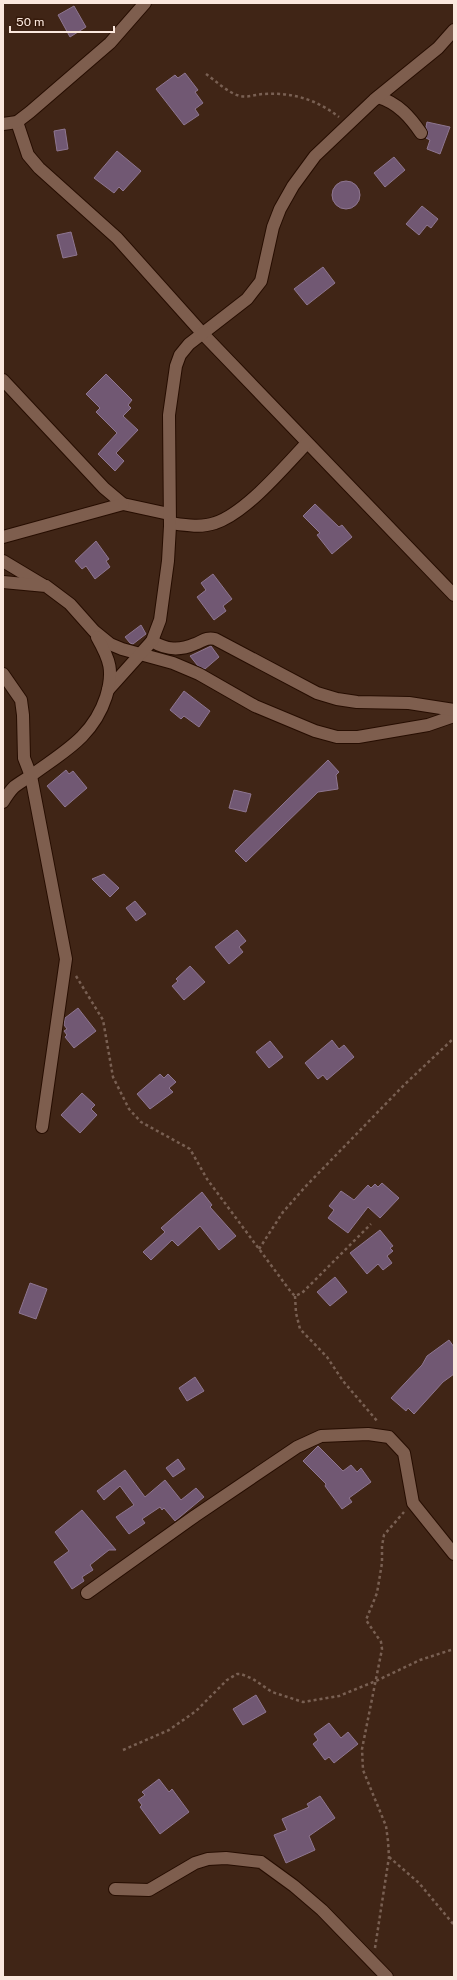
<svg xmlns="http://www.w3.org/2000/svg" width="457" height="1980" viewBox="0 0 457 1980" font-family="'Public Sans',sans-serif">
<rect width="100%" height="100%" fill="#402516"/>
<g fill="#715873" stroke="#8e7690">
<polygon points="74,6 86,27 70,37 58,15"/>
<polygon points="185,73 198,90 195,92 203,103 195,109 199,115 184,125 156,89 175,75 178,78"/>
<polygon points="427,122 450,127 440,154 427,149 430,140 426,138 428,133 426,127"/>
<polygon points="65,129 68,149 57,151 54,131"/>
<polygon points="117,151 141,171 123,191 119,187 114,193 94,178"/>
<polygon points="394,157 405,170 385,187 374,173"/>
<circle cx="346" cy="195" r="14"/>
<polygon points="422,206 438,219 431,228 427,225 419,235 406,224"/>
<polygon points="71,232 77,255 63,258 57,235"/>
<polygon points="323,267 335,283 307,305 294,289"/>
<polygon points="106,374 132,400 128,405 131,408 123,416 138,430 116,453 124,461 115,471 98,454 117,433 96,412 100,408 86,394"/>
<polygon points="315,504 339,527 342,525 352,537 332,554 317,535 320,533 303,516"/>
<polygon points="96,541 109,559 106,561 110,567 95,579 86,566 82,569 75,561"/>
<polygon points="213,574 232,599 223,606 226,611 214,620 197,597 206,590 201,583"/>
<polygon points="141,625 146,634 133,644 130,643 125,637"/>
<polygon points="211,646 219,657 205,669 198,666 190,656"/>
<polygon points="184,691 210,711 199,727 184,716 181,719 170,710"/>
<polygon points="328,760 339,772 336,775 338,789 318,792 246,862 235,851"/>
<polygon points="66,770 69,774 73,771 87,788 65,807 47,786"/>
<polygon points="234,790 251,794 246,812 229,808"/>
<polygon points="104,874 119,888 110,897 92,879"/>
<polygon points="135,901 146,914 136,921 126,908"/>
<polygon points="237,930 246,941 239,947 243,952 229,964 215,947"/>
<polygon points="190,966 205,982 184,1000 172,986 178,981 176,979"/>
<polygon points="78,1008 96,1031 74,1048 65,1037 67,1035 64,1031 67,1029 64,1025 65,1018"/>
<polygon points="332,1040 339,1049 344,1045 354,1057 327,1080 323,1075 318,1079 305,1063"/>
<polygon points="270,1041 283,1057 269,1068 256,1052"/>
<polygon points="160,1074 164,1078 168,1074 176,1082 169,1088 173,1092 150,1109 137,1094"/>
<polygon points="82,1093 95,1105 91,1109 97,1115 80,1133 61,1115"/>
<polygon points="382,1183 399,1198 380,1218 368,1207 348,1233 328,1218 334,1210 329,1206 341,1191 354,1200 368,1185 371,1188 375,1184 378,1187"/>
<polygon points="202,1192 212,1205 210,1207 236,1236 219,1250 200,1226 178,1246 172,1240 151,1260 143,1252 165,1232 161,1228"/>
<polygon points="380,1230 393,1246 390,1248 393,1251 387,1256 392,1263 383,1270 378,1264 367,1274 350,1253"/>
<polygon points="335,1277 347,1292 330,1306 317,1292"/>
<polygon points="30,1283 47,1289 36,1319 19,1313"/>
<polygon points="449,1340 454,1347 454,1374 443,1382 414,1414 408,1408 406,1411 391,1398 422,1365 427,1356"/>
<polygon points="195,1377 204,1391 187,1401 179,1388"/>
<polygon points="318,1446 343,1471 351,1465 357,1472 361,1468 371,1482 349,1498 352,1502 342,1509 325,1486 326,1484 303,1461"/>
<polygon points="178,1459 185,1469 173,1477 166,1468"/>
<polygon points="125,1470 145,1497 165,1480 181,1500 196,1488 204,1497 175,1521 164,1508 162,1510 160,1507 142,1519 145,1523 129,1534 116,1517 134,1505 120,1486 104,1500 97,1491"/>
<polygon points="82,1510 116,1550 109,1550 90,1565 93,1570 82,1577 84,1581 72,1589 54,1562 69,1551 55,1532"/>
<polygon points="256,1695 266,1712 243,1725 233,1709"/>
<polygon points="329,1723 341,1738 348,1732 358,1744 334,1763 329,1757 325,1760 313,1744 318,1740 314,1734"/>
<polygon points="159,1779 169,1792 172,1789 189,1812 160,1834 140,1807 142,1805 138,1800 145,1795 142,1792"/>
<polygon points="320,1796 335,1818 309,1836 315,1850 286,1863 274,1835 287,1830 282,1819 309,1807 307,1804"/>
</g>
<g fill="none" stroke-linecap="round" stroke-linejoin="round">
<g stroke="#260d01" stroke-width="14">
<g id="street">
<path d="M 378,97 C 398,103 410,117 421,133"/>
<polyline points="17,122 28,155 39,168 117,238 203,334 454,595"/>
<polyline points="3,124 17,122 30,112 110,43 145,3"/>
<polyline points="3,380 104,488 123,504 169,514"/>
<path d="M 170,523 C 184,525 201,528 215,523 C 246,513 284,467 307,443"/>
<polyline points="3,537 123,504"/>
<polyline points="3,561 43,585"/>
<polyline points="3,582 46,586 70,604 94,631 110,644 122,649 173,663 199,674 255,706 315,731 337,737 358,737 428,725 454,716"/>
<path d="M 152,641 C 166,650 179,651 195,644 C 203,641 206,637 215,639 L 317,693 L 337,699 L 357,702 L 409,703 L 454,710"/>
<polyline points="3,674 21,700 23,715 24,758 31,776 66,959 42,1127"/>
<polyline points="108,690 152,641 160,620 168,561 170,526 169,415 176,366 180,355 189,344 247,299 261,281 273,227 280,209 293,186 315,156 374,100 438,48 454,30"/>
<path d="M 3,802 C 6,797 10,791 14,787 C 19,783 26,779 32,775 C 63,752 93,737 106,697 C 114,671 110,660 97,637"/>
<polyline points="87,1593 195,1516 297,1447 321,1436 368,1434 389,1437 404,1453 413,1503 454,1554"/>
<polyline points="115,1889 149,1890 195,1863 208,1859 226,1858 261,1862 294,1886 322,1910 387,1977"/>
</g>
</g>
<g stroke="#796053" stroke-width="2.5" stroke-dasharray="3 3" stroke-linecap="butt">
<path d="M 206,74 C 216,81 228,93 240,96 C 248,98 256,94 264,94 C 293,92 317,100 339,117"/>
<polyline points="76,976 103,1020 113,1077 129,1109 141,1122 190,1149 207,1179 291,1292 295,1296 302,1293 371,1224"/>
<polyline points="259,1249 283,1212 305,1187 404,1085 454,1038"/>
<polyline points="295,1296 296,1313 300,1329 327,1357 343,1381 378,1422"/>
<polyline points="123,1750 169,1730 196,1711 227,1680 237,1674 241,1674 253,1679 272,1692 303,1702 339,1696 376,1681 420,1660 454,1649"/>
<polyline points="389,1857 419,1883 454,1925"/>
<polyline points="375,1948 389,1857 388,1841 386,1826 363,1770 362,1749 382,1649 381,1642 366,1620 377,1593 382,1563 382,1546 384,1535 404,1512"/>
</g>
<use href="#street" stroke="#7e5e4e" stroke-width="12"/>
</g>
<rect width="457" height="1980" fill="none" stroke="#fbe8de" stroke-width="8"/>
<path d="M10 26v6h104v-6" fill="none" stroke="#fbe8de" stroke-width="2"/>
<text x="16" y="26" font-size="12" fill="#fbe8de" stroke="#361b0c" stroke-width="3" paint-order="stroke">50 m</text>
</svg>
